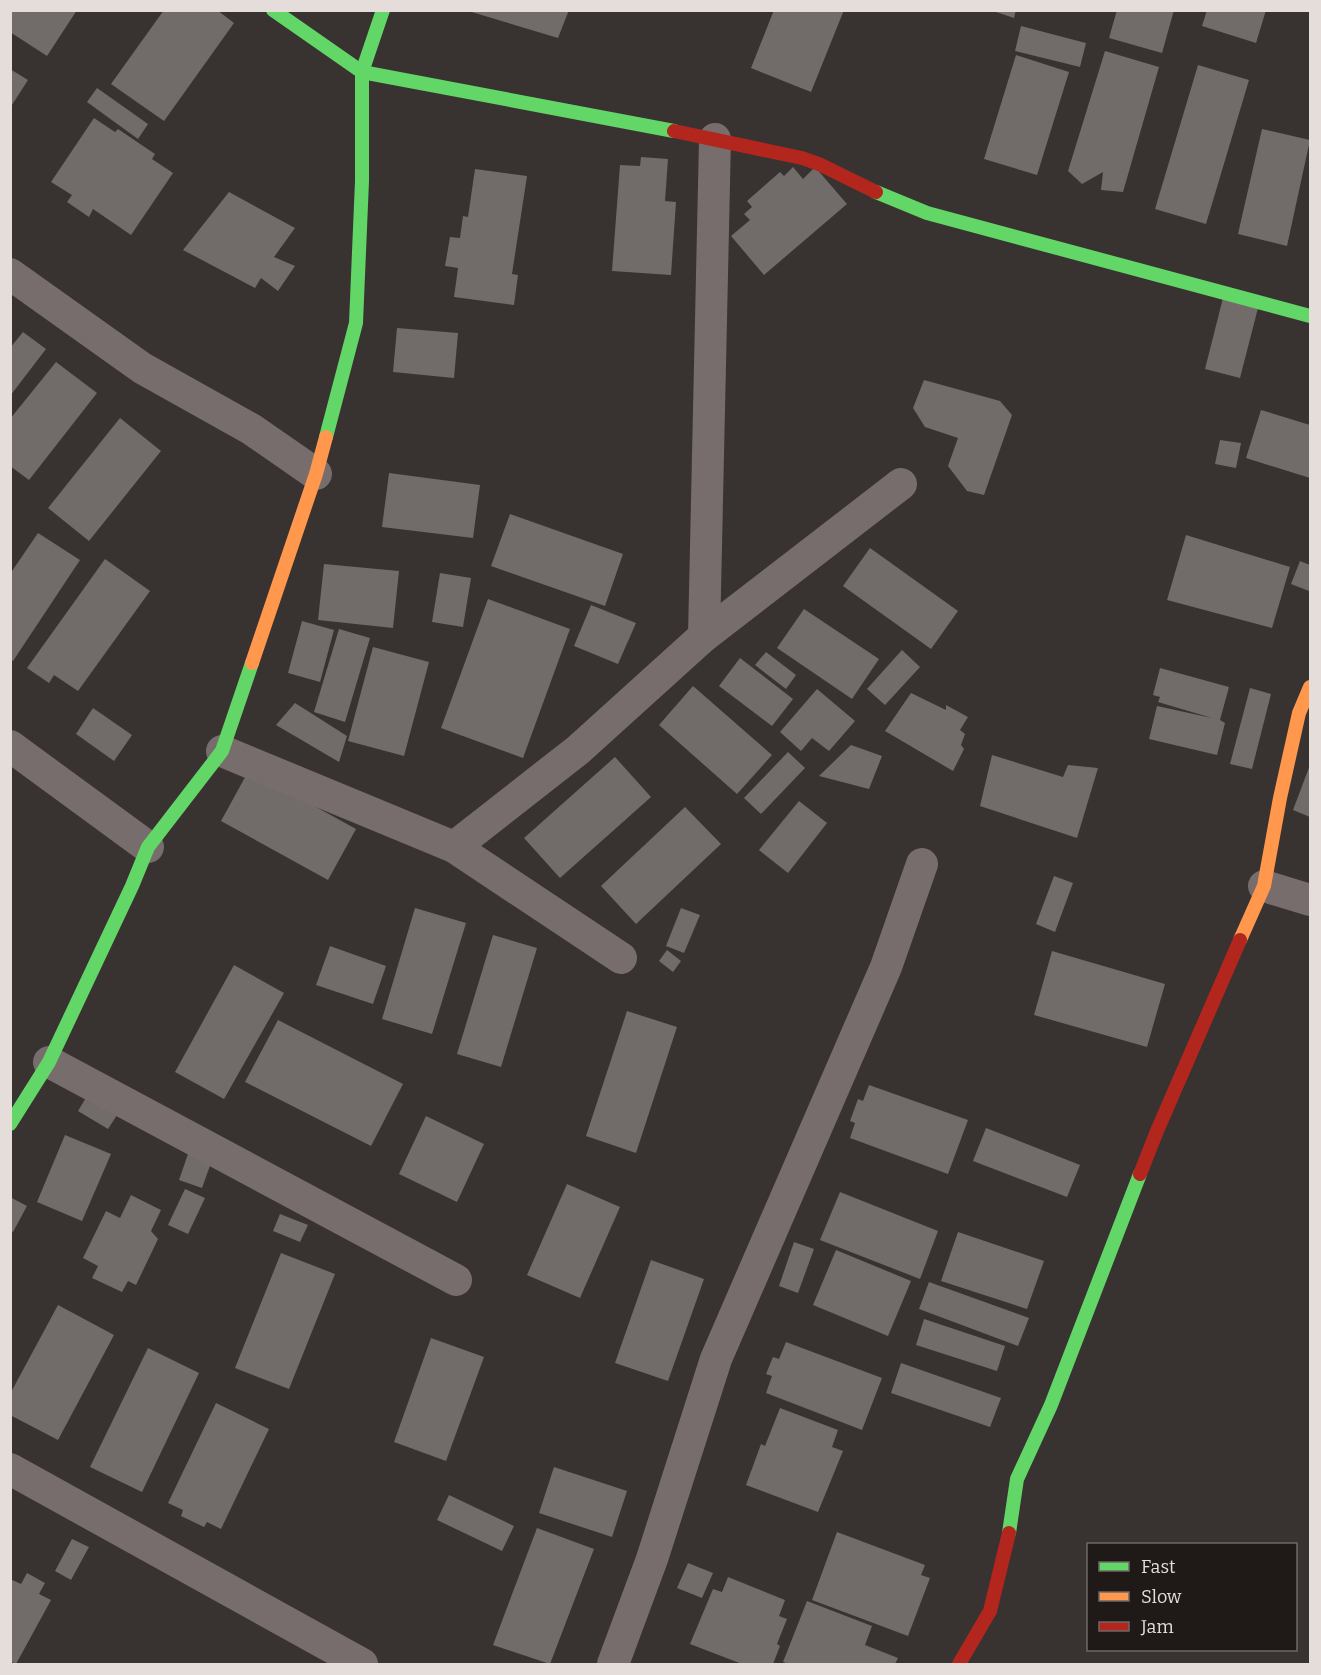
<svg xmlns="http://www.w3.org/2000/svg" width="1321" height="1675" viewBox="0 0 1321 1675" font-family="Bitter,serif">
<rect width="100%" height="100%" fill="#383230"/>
<g fill="#716c69">
<polygon points="10,10 77,10 47,56 10,32"/>
<polygon points="164,10 217,10 234,23 164,121 111,84"/>
<polygon points="465,10 569,10 558,38"/>
<polygon points="774,10 844,10 811,92 751,68"/>
<polygon points="990,10 1016,10 1014,18"/>
<polygon points="1117,10 1174,10 1162,53 1109,38"/>
<polygon points="1207,10 1266,10 1256,43 1202,26"/>
<polygon points="1021,26 1086,43 1080,67 1015,51"/>
<polygon points="1105,51 1159,67 1123,192 1101,190 1103,172 1082,184 1068,171"/>
<polygon points="1016,55 1069,72 1037,175 984,159"/>
<polygon points="1198,65 1249,80 1206,224 1155,209"/>
<polygon points="10,69 28,80 10,108"/>
<polygon points="97,88 148,124 138,139 87,102"/>
<polygon points="94,118 115,132 118,129 155,154 152,159 173,173 131,235 93,209 89,217 67,202 72,195 51,182"/>
<polygon points="1262,129 1310,140 1287,246 1238,234"/>
<polygon points="641,157 668,159 665,201 676,202 671,275 612,271 620,165 640,166"/>
<polygon points="793,167 803,179 815,167 847,204 764,275 731,236 750,220 744,214 752,207 747,201 780,172 784,176"/>
<polygon points="475,169 527,176 512,274 518,275 514,305 454,297 458,268 445,266 450,237 460,238 463,216 468,217"/>
<polygon points="229,192 295,228 274,257 295,266 278,291 261,278 255,288 183,250"/>
<polygon points="1223,298 1258,308 1240,378 1205,369"/>
<polygon points="397,328 458,333 454,378 393,372"/>
<polygon points="23,332 46,349 10,396 10,348"/>
<polygon points="56,362 97,393 29,480 10,466 10,419"/>
<polygon points="924,380 1000,401 1012,415 984,495 967,491 948,466 958,438 925,427 913,408"/>
<polygon points="1261,410 1310,425 1310,478 1246,458"/>
<polygon points="120,418 161,451 89,541 48,508"/>
<polygon points="1220,440 1241,443 1236,468 1215,464"/>
<polygon points="389,473 480,485 473,538 382,527"/>
<polygon points="510,514 623,554 605,606 491,566"/>
<polygon points="38,533 80,560 13,661 10,660 10,574"/>
<polygon points="1186,535 1290,567 1272,628 1167,600"/>
<polygon points="870,548 958,611 931,649 843,586"/>
<polygon points="105,559 150,591 78,691 54,675 49,683 27,668"/>
<polygon points="1300,561 1310,565 1310,586 1309,591 1291,584"/>
<polygon points="324,564 399,571 393,628 318,620"/>
<polygon points="440,573 471,578 463,627 432,622"/>
<polygon points="488,599 570,629 523,758 441,728"/>
<polygon points="591,605 636,623 618,664 574,646"/>
<polygon points="804,609 879,659 852,699 777,648"/>
<polygon points="302,621 334,630 320,682 288,673"/>
<polygon points="339,629 370,638 345,722 314,712"/>
<polygon points="373,647 429,662 404,756 348,741"/>
<polygon points="902,650 920,667 885,705 867,689"/>
<polygon points="766,652 796,675 786,689 755,665"/>
<polygon points="740,658 793,699 772,726 719,686"/>
<polygon points="1160,668 1229,687 1220,720 1225,723 1217,755 1149,739 1157,706 1212,718 1158,702 1160,697 1153,695"/>
<polygon points="693,686 772,755 737,794 659,725"/>
<polygon points="1250,688 1271,694 1252,769 1230,764"/>
<polygon points="817,689 855,721 829,751 812,738 801,751 780,732"/>
<polygon points="911,693 946,710 946,705 968,717 960,730 965,734 961,745 964,749 953,771 885,731"/>
<polygon points="295,703 347,736 339,762 276,725"/>
<polygon points="93,708 132,735 114,761 76,734"/>
<polygon points="851,745 882,756 869,789 819,776"/>
<polygon points="788,752 805,768 761,814 744,798"/>
<polygon points="992,755 1063,777 1068,765 1098,768 1077,838 980,806"/>
<polygon points="615,757 651,797 560,878 524,838"/>
<polygon points="1310,765 1310,817 1293,810"/>
<polygon points="249,770 356,829 328,880 221,821"/>
<polygon points="799,801 827,823 788,873 759,850"/>
<polygon points="685,807 721,844 636,924 601,886"/>
<polygon points="1054,876 1073,883 1055,932 1036,924"/>
<polygon points="415,908 466,923 432,1034 382,1019"/>
<polygon points="681,908 700,915 684,953 666,946"/>
<polygon points="493,935 537,948 501,1067 457,1054"/>
<polygon points="330,946 386,966 373,1004 316,985"/>
<polygon points="667,950 681,961 673,972 659,961"/>
<polygon points="1052,951 1165,984 1147,1047 1034,1015"/>
<polygon points="234,965 284,993 224,1099 175,1072"/>
<polygon points="627,1011 677,1027 636,1153 586,1136"/>
<polygon points="278,1020 403,1084 371,1146 245,1082"/>
<polygon points="869,1085 968,1120 948,1174 850,1138 855,1123 850,1121 858,1099 863,1101"/>
<polygon points="87,1096 117,1115 108,1129 78,1111"/>
<polygon points="426,1116 484,1144 457,1202 399,1174"/>
<polygon points="986,1128 1080,1165 1067,1197 973,1161"/>
<polygon points="65,1135 111,1154 82,1221 37,1202"/>
<polygon points="188,1154 211,1163 202,1188 179,1180"/>
<polygon points="567,1184 620,1207 580,1298 527,1275"/>
<polygon points="185,1189 205,1198 188,1234 168,1225"/>
<polygon points="840,1192 938,1231 920,1279 820,1240"/>
<polygon points="131,1195 161,1210 151,1231 158,1239 136,1285 128,1281 122,1292 92,1278 98,1266 83,1258 106,1211 120,1218"/>
<polygon points="10,1197 27,1206 13,1232 10,1230"/>
<polygon points="280,1214 308,1225 300,1242 273,1231"/>
<polygon points="958,1232 1044,1261 1027,1309 941,1281"/>
<polygon points="794,1242 814,1249 798,1293 779,1286"/>
<polygon points="836,1250 911,1281 888,1336 813,1305"/>
<polygon points="281,1253 335,1274 289,1389 235,1368"/>
<polygon points="651,1260 704,1279 668,1381 615,1363"/>
<polygon points="929,1282 1029,1318 1018,1346 919,1309"/>
<polygon points="58,1305 114,1335 58,1440 10,1415 10,1394"/>
<polygon points="924,1319 1005,1346 997,1371 916,1345"/>
<polygon points="431,1338 484,1357 446,1461 394,1442"/>
<polygon points="786,1342 882,1378 862,1430 766,1393 772,1376 766,1374 773,1357 779,1359"/>
<polygon points="148,1348 199,1373 142,1492 90,1467"/>
<polygon points="901,1363 1001,1398 990,1427 891,1393"/>
<polygon points="216,1403 269,1429 221,1529 207,1522 204,1527 181,1516 183,1510 168,1503"/>
<polygon points="780,1408 838,1430 832,1447 843,1451 818,1512 746,1485 761,1444 765,1446"/>
<polygon points="554,1467 627,1491 612,1537 539,1513"/>
<polygon points="449,1495 514,1526 502,1551 437,1520"/>
<polygon points="537,1528 594,1549 550,1664 493,1645"/>
<polygon points="837,1532 925,1565 921,1575 930,1578 908,1636 812,1600"/>
<polygon points="72,1539 89,1547 71,1580 55,1571"/>
<polygon points="688,1563 713,1573 702,1598 677,1588"/>
<polygon points="27,1573 45,1583 39,1594 51,1600 16,1664 10,1661 10,1579 21,1584"/>
<polygon points="728,1577 785,1600 779,1616 787,1619 777,1644 780,1646 773,1664 742,1664 690,1644 713,1589 722,1592"/>
<polygon points="807,1601 872,1626 865,1645 898,1658 895,1664 789,1664 783,1662"/>
</g>
<g fill="none" stroke-linecap="round" stroke-linejoin="round">
<g stroke="#776d6c" stroke-width="32">
<polyline points="10,274 142,368 251,429 316,474"/>
<polyline points="704,636 715,139"/>
<polyline points="10,746 148,847"/>
<polyline points="222,751 454,847 621,958"/>
<polyline points="454,847 578,750 704,636 901,484"/>
<polyline points="1264,886 1310,900"/>
<polyline points="49,1062 456,1280"/>
<polyline points="10,1469 362,1664"/>
<polyline points="613,1664 652,1559 716,1359 886,967 922,864"/>
</g>
<g stroke="#63d668" stroke-width="14">
<polyline points="273,10 362,72 674,131"/>
<polyline points="876,192 927,213 1310,316"/>
<polyline points="326,437 356,323 362,181 362,72 383,10"/>
<polyline points="10,1124 49,1062 132,886 148,847 222,751 252,663"/>
<polyline points="1009,1533 1017,1479 1051,1405 1140,1174"/>
</g>
<g stroke="#ff974d" stroke-width="14">
<polyline points="252,663 316,474 326,437"/>
<polyline points="1240,940 1264,886 1280,798 1299,713 1310,687"/>
</g>
<g stroke="#b3261e" stroke-width="14">
<polyline points="674,131 802,158 819,164 876,192"/>
<polyline points="1140,1174 1157,1131 1240,940"/>
<polyline points="959,1664 990,1611 1009,1533"/>
</g>
</g>
<rect width="1321" height="1675" fill="none" stroke="#e4ddd9" stroke-width="24"/>
<rect x="1087" y="1543" width="210" height="108" fill="#1f1a18" stroke="#6e6865" stroke-width="1.5"/>
<rect x="1099" y="1562" width="30" height="9" fill="#63d668" stroke="#6e6865" stroke-width="1.5"/>
<text x="1141" y="1573" font-size="18" fill="#e4ddd9">Fast</text>
<rect x="1099" y="1592" width="30" height="9" fill="#ff974d" stroke="#6e6865" stroke-width="1.5"/>
<text x="1141" y="1603" font-size="18" fill="#e4ddd9">Slow</text>
<rect x="1099" y="1622" width="30" height="9" fill="#b3261e" stroke="#6e6865" stroke-width="1.5"/>
<text x="1141" y="1633" font-size="18" fill="#e4ddd9">Jam</text>
</svg>
